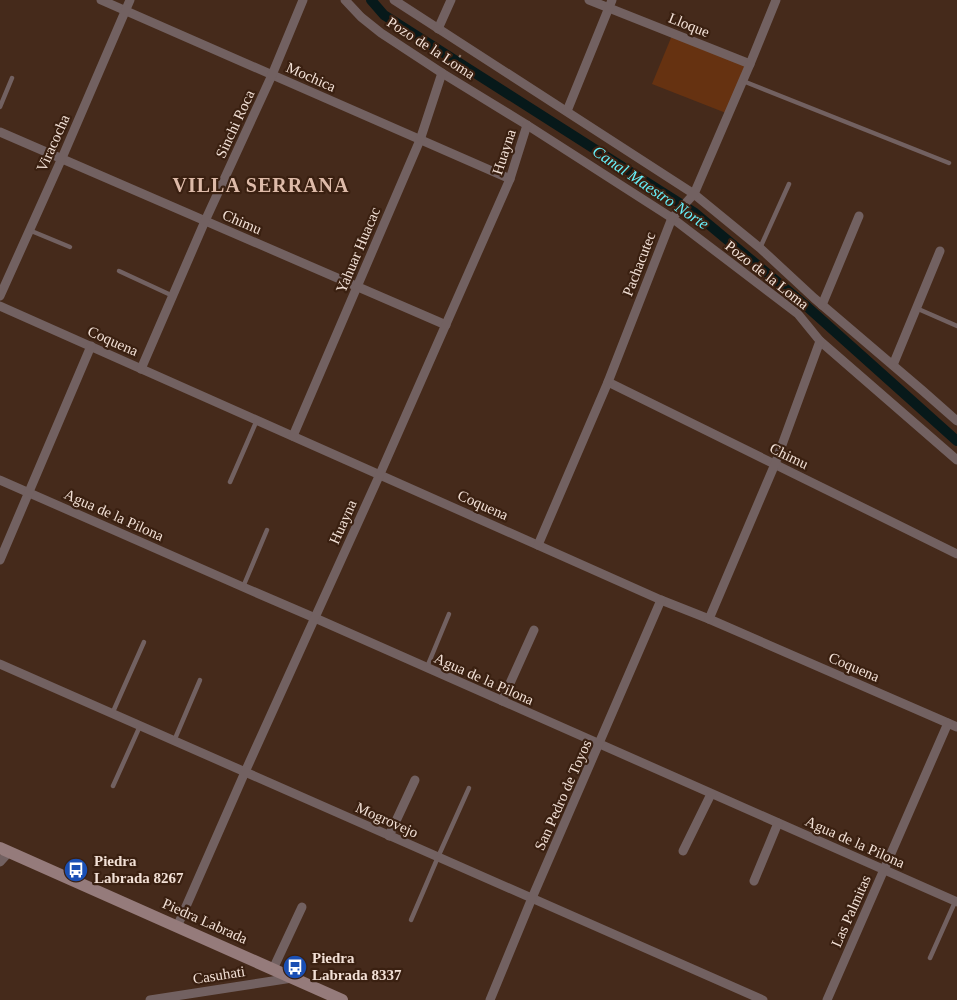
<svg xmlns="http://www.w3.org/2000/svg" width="957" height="1000" viewBox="0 0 957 1000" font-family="Georgia,serif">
<rect width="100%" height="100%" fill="#452a1b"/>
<polygon fill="#663211" points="673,33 747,63 726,113 652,84"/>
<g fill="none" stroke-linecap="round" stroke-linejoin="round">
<polyline stroke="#07191a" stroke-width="10" points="371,0 384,15 695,213 804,304 957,441"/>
<polyline stroke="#988174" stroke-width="2" stroke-dasharray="2.5 4" stroke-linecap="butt" points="452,68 462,53"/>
<g stroke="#726161" stroke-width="4.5">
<polyline points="743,81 949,163"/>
<polyline points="0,107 12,78"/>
<polyline points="29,230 70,247"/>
<polyline points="760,248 789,184"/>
<polyline points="119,271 173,296"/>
<polyline points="916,308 957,326"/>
<polyline points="230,482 257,420"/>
<polyline points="243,587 267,530"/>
<polyline points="427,667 449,614"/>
<polyline points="112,714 144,642"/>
<polyline points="174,741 200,680"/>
<polyline points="113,786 140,726"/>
<polyline points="411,920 438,857 469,788"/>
<polyline points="930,958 955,902"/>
</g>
<g stroke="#726161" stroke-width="9">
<polyline points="101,0 510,179"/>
<polyline points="345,0 361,17 381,33 442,73 527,125 672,218 798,314 820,341 957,460"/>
<polyline points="394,0 694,194 760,248 814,298 923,391 957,421"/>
<polyline points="589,0 750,64"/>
<polyline points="438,29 451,0"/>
<polyline points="567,111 612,0"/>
<polyline points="0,132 446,325"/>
<polyline points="0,296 62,158 130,0"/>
<polyline points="822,305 859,216"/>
<polyline points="0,306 661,600 709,619 957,727"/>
<polyline points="893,365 940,251"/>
<polyline points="141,369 205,221 272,75 303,0"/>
<polyline points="608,382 957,554"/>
<polyline points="293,436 420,140 442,73"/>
<polyline points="0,480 243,587 315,618 957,902"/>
<polyline points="538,545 608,382 672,218 694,194 750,64 776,0"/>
<polyline points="0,560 91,346"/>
<polyline points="709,619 775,464 820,341"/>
<polyline points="0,664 763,1000"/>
<polyline points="502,701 534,630"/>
<polyline points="389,836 415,780"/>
<polyline points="683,851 711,794"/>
<polyline points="0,862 9,852"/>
<polyline points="754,881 778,823"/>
<polyline points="177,927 245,772 380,474 510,179 527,125"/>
<polyline points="273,969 302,907"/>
<polyline points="150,1000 292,978"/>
<polyline points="490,1000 532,898 661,600"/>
<polyline points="827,1000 948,723"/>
</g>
<polyline stroke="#957b7b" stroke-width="12" points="0,848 342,1000"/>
</g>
<defs>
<g id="bus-disc" transform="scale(1.25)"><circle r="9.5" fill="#1a4fb4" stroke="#3a2011"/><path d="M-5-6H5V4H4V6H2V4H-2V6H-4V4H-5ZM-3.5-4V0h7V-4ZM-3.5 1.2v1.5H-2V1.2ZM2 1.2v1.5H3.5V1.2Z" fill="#fff"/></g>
</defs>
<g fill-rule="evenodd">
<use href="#bus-disc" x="76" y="870"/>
<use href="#bus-disc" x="295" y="967"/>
</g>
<g text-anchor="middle" stroke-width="4.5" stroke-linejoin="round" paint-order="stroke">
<g font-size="15" fill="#f2e0d6" stroke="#3a2011">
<text transform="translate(689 25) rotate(22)" y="5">Lloque</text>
<text transform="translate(431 48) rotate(33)" y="5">Pozo de la Loma</text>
<text transform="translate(311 77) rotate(24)" y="5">Mochica</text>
<text transform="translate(235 124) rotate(-65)" y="5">Sinchi Roca</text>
<text transform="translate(53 143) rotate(-66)" y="5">Viracocha</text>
<text transform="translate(504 152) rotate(-72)" y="5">Huayna</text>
<text transform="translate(242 222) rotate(23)" y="5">Chimu</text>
<text transform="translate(358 250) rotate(-67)" y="5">Yahuar Huacac</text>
<text transform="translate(639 264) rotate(-69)" y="5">Pachacutec</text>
<text transform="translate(767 275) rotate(38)" y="5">Pozo de la Loma</text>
<text transform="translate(113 341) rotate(24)" y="5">Coquena</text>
<text transform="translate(789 456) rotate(26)" y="5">Chimu</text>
<text transform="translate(483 505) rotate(24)" y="5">Coquena</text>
<text transform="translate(114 515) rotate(24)" y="5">Agua de la Pilona</text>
<text transform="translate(343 522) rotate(-66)" y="5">Huayna</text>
<text transform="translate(854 667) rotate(23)" y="5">Coquena</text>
<text transform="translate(484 679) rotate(24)" y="5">Agua de la Pilona</text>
<text transform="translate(563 795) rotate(-66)" y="5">San Pedro de Toyos</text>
<text transform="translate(387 820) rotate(24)" y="5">Mogrovejo</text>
<text transform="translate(855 842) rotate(24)" y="5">Agua de la Pilona</text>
<text transform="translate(851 911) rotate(-66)" y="5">Las Palmitas</text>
<text transform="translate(205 921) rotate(24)" y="5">Piedra Labrada</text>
<text transform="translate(219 975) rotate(-9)" y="5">Casuhati</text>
</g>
<g font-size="15" font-weight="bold" fill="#f2e0d6" stroke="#3a2011" text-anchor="start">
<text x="94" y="866">Piedra<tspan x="94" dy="17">Labrada 8267</tspan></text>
<text x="312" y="963">Piedra<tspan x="312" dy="17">Labrada 8337</tspan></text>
</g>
<g font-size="16" font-style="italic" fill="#67f1fb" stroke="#3a2011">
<text transform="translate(651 187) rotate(34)" y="6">Canal Maestro Norte</text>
</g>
<g font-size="20" font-weight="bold" letter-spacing="1" fill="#debba9" stroke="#3a2011">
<text x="261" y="192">VILLA SERRANA</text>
</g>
</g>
</svg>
